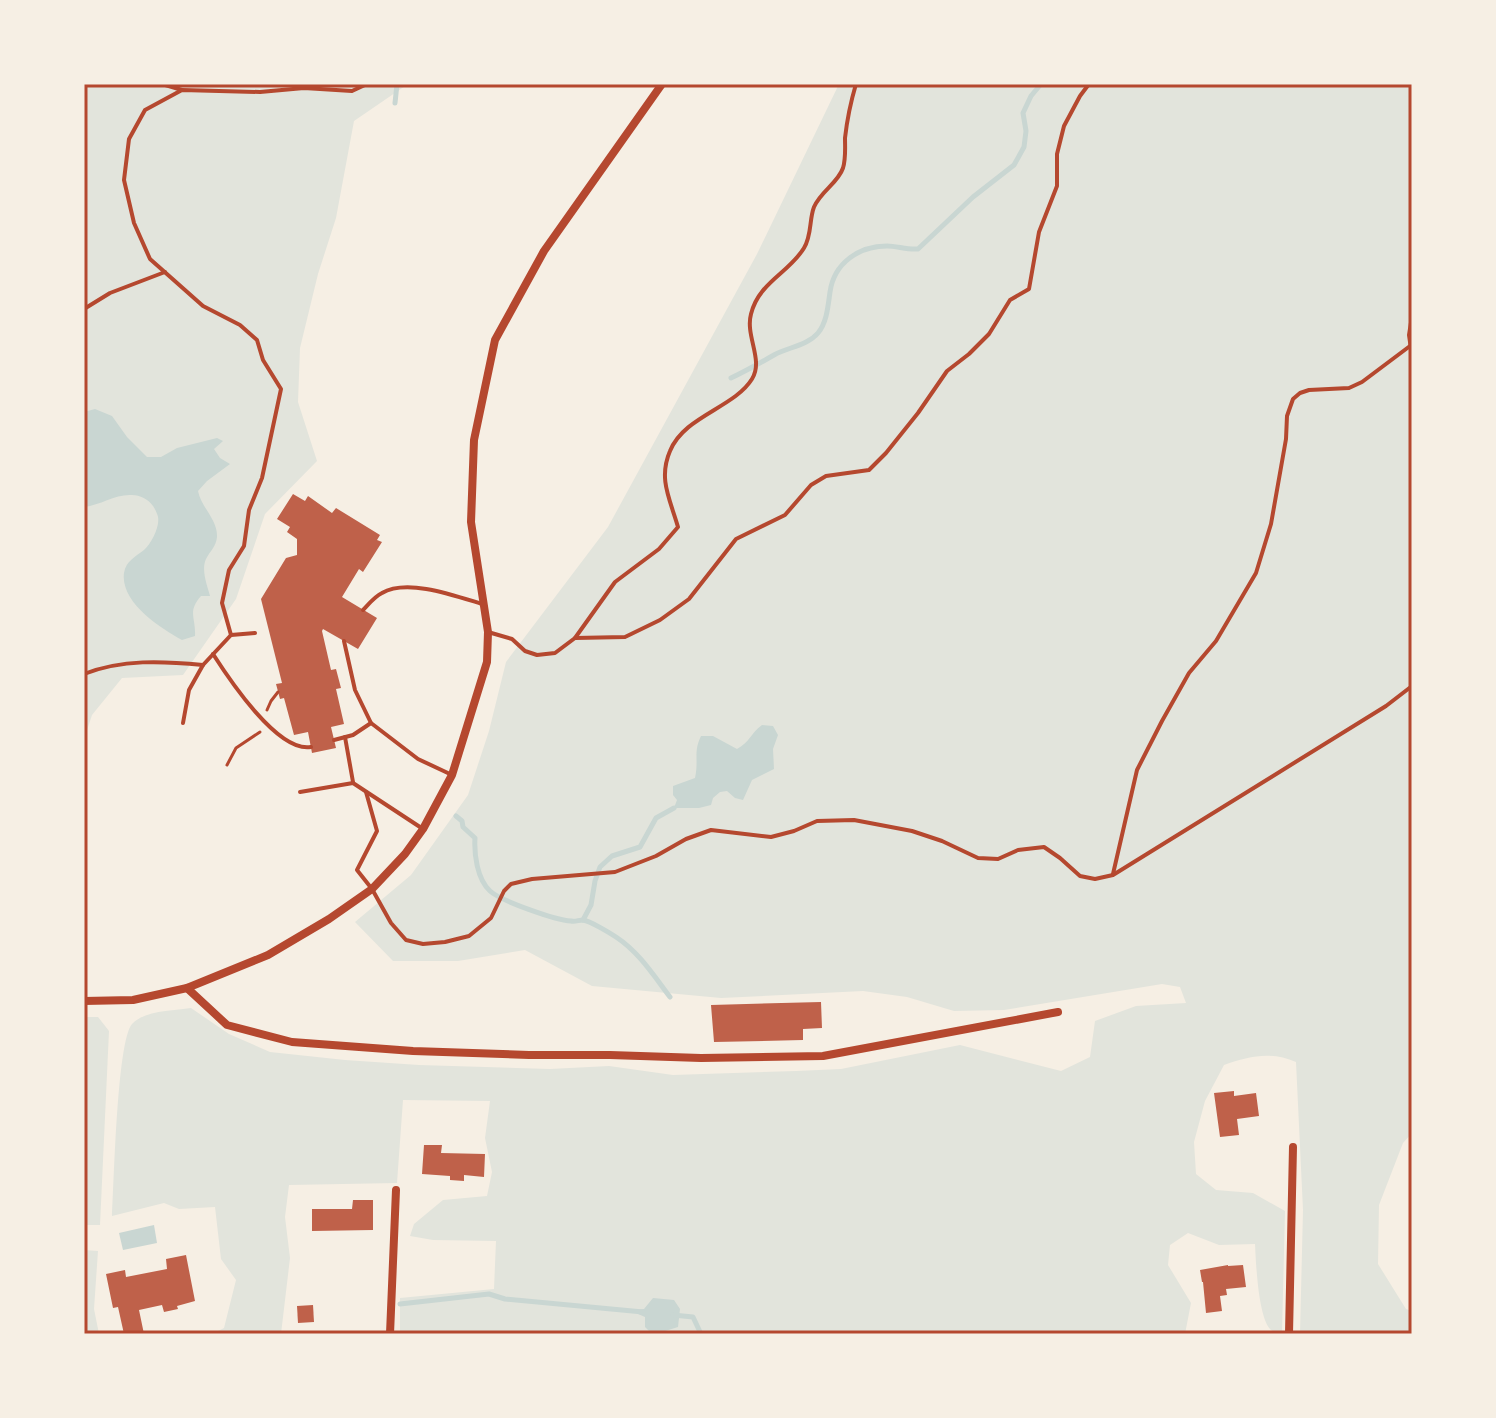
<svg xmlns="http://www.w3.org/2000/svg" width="1496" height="1418" viewBox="0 0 1496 1418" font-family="'PT Sans',sans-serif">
<rect width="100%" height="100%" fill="#f6efe4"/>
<g fill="#e2e4dc">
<polygon points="84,84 408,84 354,121 336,218 318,274 300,348 298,402 317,461 265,514 236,599 183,675 122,678 92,715 84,739"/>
<path d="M 839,84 L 1412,84 L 1412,1133 L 1403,1143 L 1379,1205 L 1378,1264 L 1406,1309 L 1412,1311 L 1412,1334 L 1300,1334 L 1303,1210 L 1296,1062 C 1271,1051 1249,1056 1224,1065 L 1205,1101 L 1194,1142 L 1196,1174 L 1216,1190 L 1253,1193 L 1285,1211 L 1282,1334 C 1276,1333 1274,1333 1270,1329 C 1258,1315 1256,1263 1255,1244 L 1219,1245 L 1188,1233 L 1170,1245 L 1168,1265 L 1191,1303 L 1185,1334 L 400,1334 L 400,1298 L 494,1289 L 496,1241 L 433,1240 L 410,1236 L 414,1224 L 443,1200 L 487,1196 L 492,1172 L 485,1138 L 490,1101 L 403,1100 L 397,1183 L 289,1185 L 285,1217 L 290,1258 L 281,1334 L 212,1334 L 224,1328 L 236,1280 L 221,1259 L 215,1207 L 179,1209 L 164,1203 L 112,1216 C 114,1184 117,1041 132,1024 C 145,1010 173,1011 191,1008 L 229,1034 L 270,1052 L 345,1060 L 419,1065 L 550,1069 L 609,1066 L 673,1075 L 796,1071 L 841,1069 L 960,1045 L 1061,1071 L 1090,1057 L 1095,1021 L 1136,1006 L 1186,1003 L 1180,987 L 1162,984 L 1004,1010 L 954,1011 L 907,997 L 863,991 L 721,998 L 592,986 L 525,950 L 458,961 L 393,961 L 355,922 L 411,875 L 468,795 L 489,731 L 506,662 L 608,527 L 757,254 Z"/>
<polygon points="84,1017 98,1017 109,1031 100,1225 86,1225 84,1176"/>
<polygon points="84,1250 98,1251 94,1309 99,1334 84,1334"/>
</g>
<g fill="#c9d6d2">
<path d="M 95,409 L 112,416 L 127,437 L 147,457 L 161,457 L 177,448 L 217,438 L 223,441 L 214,449 L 220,458 L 230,464 L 207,481 L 198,491 C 201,507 218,520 217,537 C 216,547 210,551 206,559 C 201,570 207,585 210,596 L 201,596 C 187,612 196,617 195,636 L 182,640 C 160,628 120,602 124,573 C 126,561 135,557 144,550 C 151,544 160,527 158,517 C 158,515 154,507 153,506 C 148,499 140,495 132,495 C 115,494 101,505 84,507 L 84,412 Z"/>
<path d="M 762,725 L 773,726 L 778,735 L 773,749 L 774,769 L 752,780 L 743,800 L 735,798 L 727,791 L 720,792 L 713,798 L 711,805 L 699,808 L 674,808 L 677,800 L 673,795 L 673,786 L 695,778 C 699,760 693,752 701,736 L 713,736 L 737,749 C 750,742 750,734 762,725 Z"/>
<polygon points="154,1225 157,1243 123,1250 119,1233"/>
<polygon points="653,1298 674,1300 680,1309 678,1327 662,1332 649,1331 645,1327 645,1317 638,1314 638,1310 644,1309"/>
</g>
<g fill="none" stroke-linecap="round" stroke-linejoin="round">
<g stroke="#c9d6d2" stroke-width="5">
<polyline points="395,103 397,84"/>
<path d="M 731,378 C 746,371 760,363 774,355 C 788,347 807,346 818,333 C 827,322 828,306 830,292 C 834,263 859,246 887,246 C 897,246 907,250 918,249 L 973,197 L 1014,165 L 1024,147 L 1026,131 L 1023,113 L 1031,96 L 1041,84"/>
<path d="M 456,816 L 462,821 L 463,827 L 475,838 C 474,854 477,879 490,891 C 501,901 555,920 571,921 C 575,922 579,920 583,920 C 590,921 610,933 616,937 C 639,952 654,976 670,997"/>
<polyline points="583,920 591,905 595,881 600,867 612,856 640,847 656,818 674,808"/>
<polyline points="400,1304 489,1294 505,1299 643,1312"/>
<polyline points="673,1315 693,1317 701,1334"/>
</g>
</g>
<g fill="#bf614a">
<polygon points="293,494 305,501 308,496 332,513 336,508 380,535 377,540 382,542 363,572 359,569 342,597 377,618 358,649 323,629 322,631 331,670 336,669 341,688 336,689 344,724 331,727 336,748 312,753 308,732 294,735 284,698 280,699 276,684 282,683 261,599 286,558 297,555 297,539 287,532 290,527 277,519"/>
<polygon points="821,1002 822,1028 803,1029 803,1040 714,1042 711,1005"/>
<polygon points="1234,1091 1234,1096 1256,1093 1259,1116 1237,1119 1239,1135 1220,1137 1214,1093"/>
<polygon points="424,1145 442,1145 441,1153 485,1154 484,1177 464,1175 464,1181 450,1180 450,1176 422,1174"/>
<polygon points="353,1200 373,1200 373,1230 312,1231 312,1209 352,1209"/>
<polygon points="186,1255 195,1301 177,1306 178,1309 164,1312 162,1305 139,1310 144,1334 124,1334 118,1307 113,1308 106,1274 125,1270 126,1277 167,1269 166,1259"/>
<polygon points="1228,1265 1228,1266 1243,1265 1246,1287 1226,1289 1227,1295 1220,1296 1222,1311 1206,1313 1203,1282 1202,1282 1200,1270"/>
<polygon points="313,1305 314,1322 298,1323 297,1306"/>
</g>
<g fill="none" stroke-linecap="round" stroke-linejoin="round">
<g stroke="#b5482f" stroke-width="3">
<polyline points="267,710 271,701 278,692"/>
<polyline points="227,765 236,748 260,732"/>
</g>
<g stroke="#b5482f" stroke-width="4">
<polyline points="162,84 182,90"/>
<polyline points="84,309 110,293 165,272"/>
<polyline points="1412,316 1409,335 1412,356"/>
<path d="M 363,610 C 369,604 374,597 382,593 C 407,578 456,596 482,604"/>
<polyline points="488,632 512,639 525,651 537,655 555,653 575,638 625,637 660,620 689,599 736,539 785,515 811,485 826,476 869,470 886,453 918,413 947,371 969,354 989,334 1010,300 1029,289 1039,232 1057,186 1057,154 1064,126 1080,96 1089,84"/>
<polyline points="231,635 222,603 229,570 244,546 249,510 262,478 281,389 263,360 257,340 240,325 203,306 150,259 134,223 124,180 129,139 145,110 182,90 260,92 304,88 352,91 367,84"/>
<path d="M 575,638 L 615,582 L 659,549 L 678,527 C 670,499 658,479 670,451 C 684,416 734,408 752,379 C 764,360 745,336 751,314 C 759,282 789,273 804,248 C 812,235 809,220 814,207 C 821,191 838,183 843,168 C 846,158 845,148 845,138 C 847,120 851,101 856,84"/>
<polyline points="344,641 355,690 371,723 418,759 450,774"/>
<path d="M 213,654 C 229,679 278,753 311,747"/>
<path d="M 84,674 C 122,659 163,661 203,665"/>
<polyline points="183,723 189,690 203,665 231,635 255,633"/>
<polyline points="345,737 353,782"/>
<polyline points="334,740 353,735 371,723"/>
<polyline points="300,792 353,783 423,829"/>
<polyline points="366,792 377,831 357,870 372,889 391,923 406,940 423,944 445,942 469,936 491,918 504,891 511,884 532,879 615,872 656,856 686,839 711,830 771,837 794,831 817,821 854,820 912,831 942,841 978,858 998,859 1018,850 1044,847 1060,858 1080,876 1095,879 1113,875 1386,706 1412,686"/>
<polyline points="1113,874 1137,770 1162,721 1189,673 1216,641 1256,573 1271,524 1286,439 1287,416 1293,399 1300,393 1309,390 1349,388 1362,382 1410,346"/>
</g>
<g stroke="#b5482f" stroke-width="8">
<polyline points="187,988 227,1025 292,1042 413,1051 529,1055 610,1055 701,1058 823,1056 1058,1012"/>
<polyline points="84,1001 133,1000 187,988 268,955 329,919 372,889 405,854 423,829 452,775 487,662 488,632 471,522 474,440 495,340 544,251 662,84"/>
<polyline points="390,1334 396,1190"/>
<polyline points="1289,1334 1293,1147"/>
</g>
</g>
<rect width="1496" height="1418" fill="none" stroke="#f6efe4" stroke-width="172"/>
<rect x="86" y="86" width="1324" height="1246" fill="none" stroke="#b5482f" stroke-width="3"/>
</svg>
